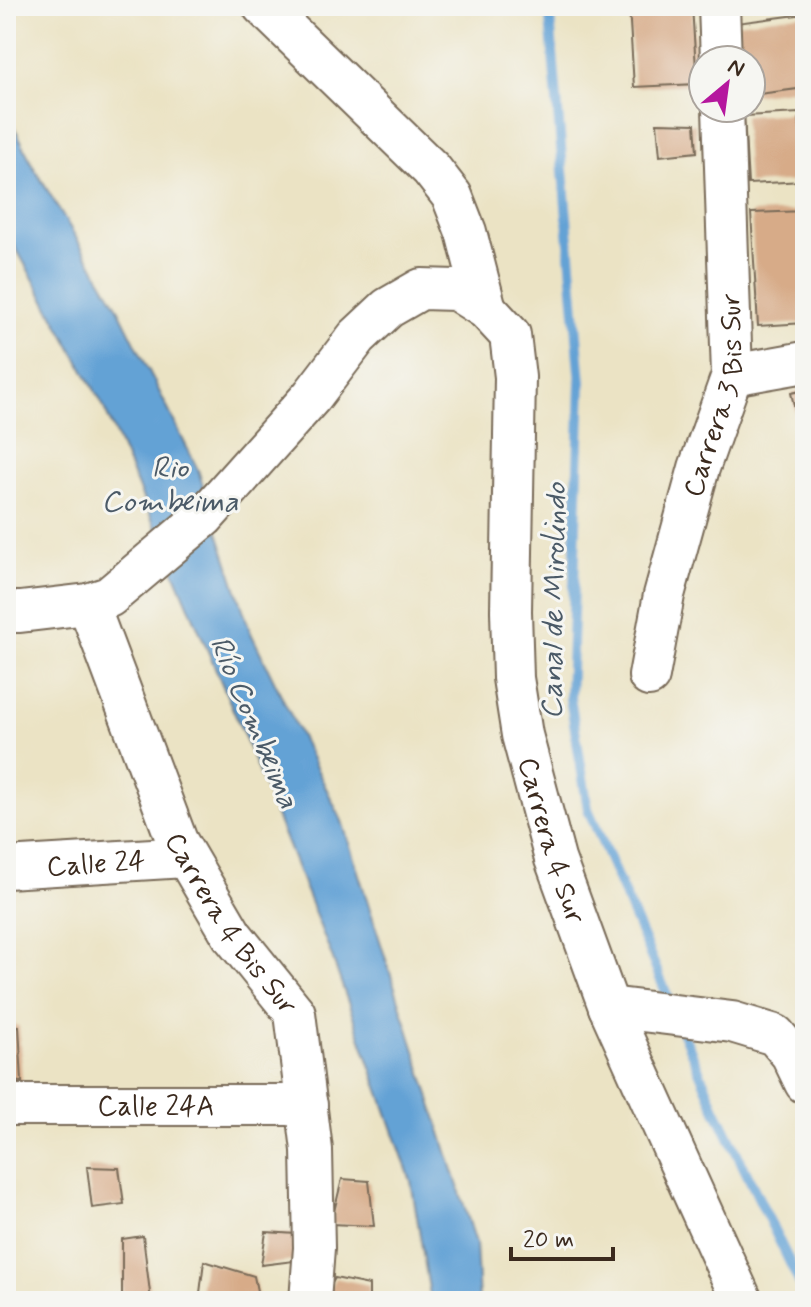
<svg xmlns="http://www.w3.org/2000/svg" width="811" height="1307" viewBox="0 0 811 1307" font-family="Mynerve,sans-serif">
<rect width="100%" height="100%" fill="#f6f6f2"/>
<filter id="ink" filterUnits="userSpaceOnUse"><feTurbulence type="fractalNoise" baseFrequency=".0125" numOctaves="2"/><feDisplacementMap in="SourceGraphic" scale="16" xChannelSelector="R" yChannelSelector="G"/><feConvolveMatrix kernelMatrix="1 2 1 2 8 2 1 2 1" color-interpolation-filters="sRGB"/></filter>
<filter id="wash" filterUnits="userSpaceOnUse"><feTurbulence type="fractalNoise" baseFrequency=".006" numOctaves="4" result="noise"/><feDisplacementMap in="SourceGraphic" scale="32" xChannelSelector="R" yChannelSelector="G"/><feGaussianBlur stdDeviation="1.8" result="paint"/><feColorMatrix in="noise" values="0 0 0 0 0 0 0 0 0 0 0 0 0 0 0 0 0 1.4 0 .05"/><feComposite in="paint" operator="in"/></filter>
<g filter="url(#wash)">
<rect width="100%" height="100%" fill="#ebe3c4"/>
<polygon fill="#63a2d5" stroke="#4f667a" stroke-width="2" points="6,109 33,166 116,304 198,470 250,631 342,821 476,1243 479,1301 431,1301 411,1181 331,954 243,733 103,405 6,230"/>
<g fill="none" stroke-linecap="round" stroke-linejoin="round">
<g stroke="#63a2d5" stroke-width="10">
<polyline points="549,6 581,383 570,698 588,809 671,1004"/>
<polyline points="680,1026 715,1108 805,1294"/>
</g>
</g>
<g id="blocks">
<g fill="#d7ab88">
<polygon points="629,6 692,6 697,84 634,87"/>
<polygon points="805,14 805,88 751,95 751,60 741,60 736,23"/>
<polygon points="799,113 803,181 748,184 744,116"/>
<polygon points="657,123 695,124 697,152 660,156"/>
<polygon points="804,211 805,323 758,326 751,213"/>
<polygon points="805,390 805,446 804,446 791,393"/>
<polygon points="6,1025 19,1026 22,1082 6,1081"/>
<polygon points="87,1167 119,1168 124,1204 92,1208"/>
<polygon points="342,1179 369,1181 374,1226 331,1224"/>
<polygon points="266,1232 296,1234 302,1260 261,1265"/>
<polygon points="143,1236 151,1301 122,1301 122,1239"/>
<polygon points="204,1261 254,1276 259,1301 199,1301"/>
<polygon points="335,1278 369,1285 369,1301 322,1301"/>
</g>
</g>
</g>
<g filter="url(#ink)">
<use href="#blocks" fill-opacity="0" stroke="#796b58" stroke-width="2"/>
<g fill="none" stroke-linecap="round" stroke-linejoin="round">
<g stroke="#796b58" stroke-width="44">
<g id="street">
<polyline points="263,6 431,169 452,196 466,232 486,309"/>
<polyline points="719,6 721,60"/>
<polyline points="732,375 805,362"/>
<path id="s1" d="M 88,604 L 177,841 L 232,935 L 295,1013 L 312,1150 L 314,1248 L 310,1301"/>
<path id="s2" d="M 6,612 L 20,612 L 88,604 L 109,597 L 204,517 L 312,396 L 357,337 L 388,308 L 421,289 L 456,290 L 486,309 L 510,335 L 515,377 L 511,611 L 513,678 L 522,735 L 555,859 L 609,1007 L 742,1301"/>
<path id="s3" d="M 649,676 L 664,595 L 699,468 L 732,375 L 723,108"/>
<path id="s4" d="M 6,868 L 185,857"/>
<polyline points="609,1007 732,1022 775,1035 791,1054 805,1083"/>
<path id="s5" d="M 6,1105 L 307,1105"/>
</g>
</g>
<use href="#street" stroke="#fff" stroke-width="40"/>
</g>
</g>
<g text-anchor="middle" stroke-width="6" stroke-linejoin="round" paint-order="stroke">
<g font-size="28" fill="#3b2a1e" stroke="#f6f6f2">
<text dy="10" stroke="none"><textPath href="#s3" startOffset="290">Carrera 3 Bis Sur</textPath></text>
<text dy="10" stroke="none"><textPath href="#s2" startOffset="1162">Carrera 4 Sur</textPath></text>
<text dy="10" stroke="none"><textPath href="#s4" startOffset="90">Calle 24</textPath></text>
<text dy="10" stroke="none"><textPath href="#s1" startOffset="352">Carrera 4 Bis Sur</textPath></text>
<text dy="10" stroke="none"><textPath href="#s5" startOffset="150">Calle 24A</textPath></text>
</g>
<g font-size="30" font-style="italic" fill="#4b5a67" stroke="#f6f6f2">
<text x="170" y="477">Rio<tspan x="170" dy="34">Combeima</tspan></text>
<text transform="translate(553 601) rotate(-89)" y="10">Canal de Mirolindo</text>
<text transform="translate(255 722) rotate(67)" y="10">Río Combeima</text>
</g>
</g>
<rect width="811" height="1307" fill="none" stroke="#f6f6f2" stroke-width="32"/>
<g transform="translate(727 84) rotate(29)"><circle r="38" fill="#f6f6f2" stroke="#aba49d" stroke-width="2"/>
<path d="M0-6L14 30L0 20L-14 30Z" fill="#b5179e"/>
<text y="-12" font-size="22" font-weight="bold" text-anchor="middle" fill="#3b2a1e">N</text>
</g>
<path d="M511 1247v12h102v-12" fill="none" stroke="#3b2a1e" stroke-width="4"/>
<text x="523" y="1247" font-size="24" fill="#3b2a1e" stroke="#f6f6f2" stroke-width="6" paint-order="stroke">20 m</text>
</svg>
